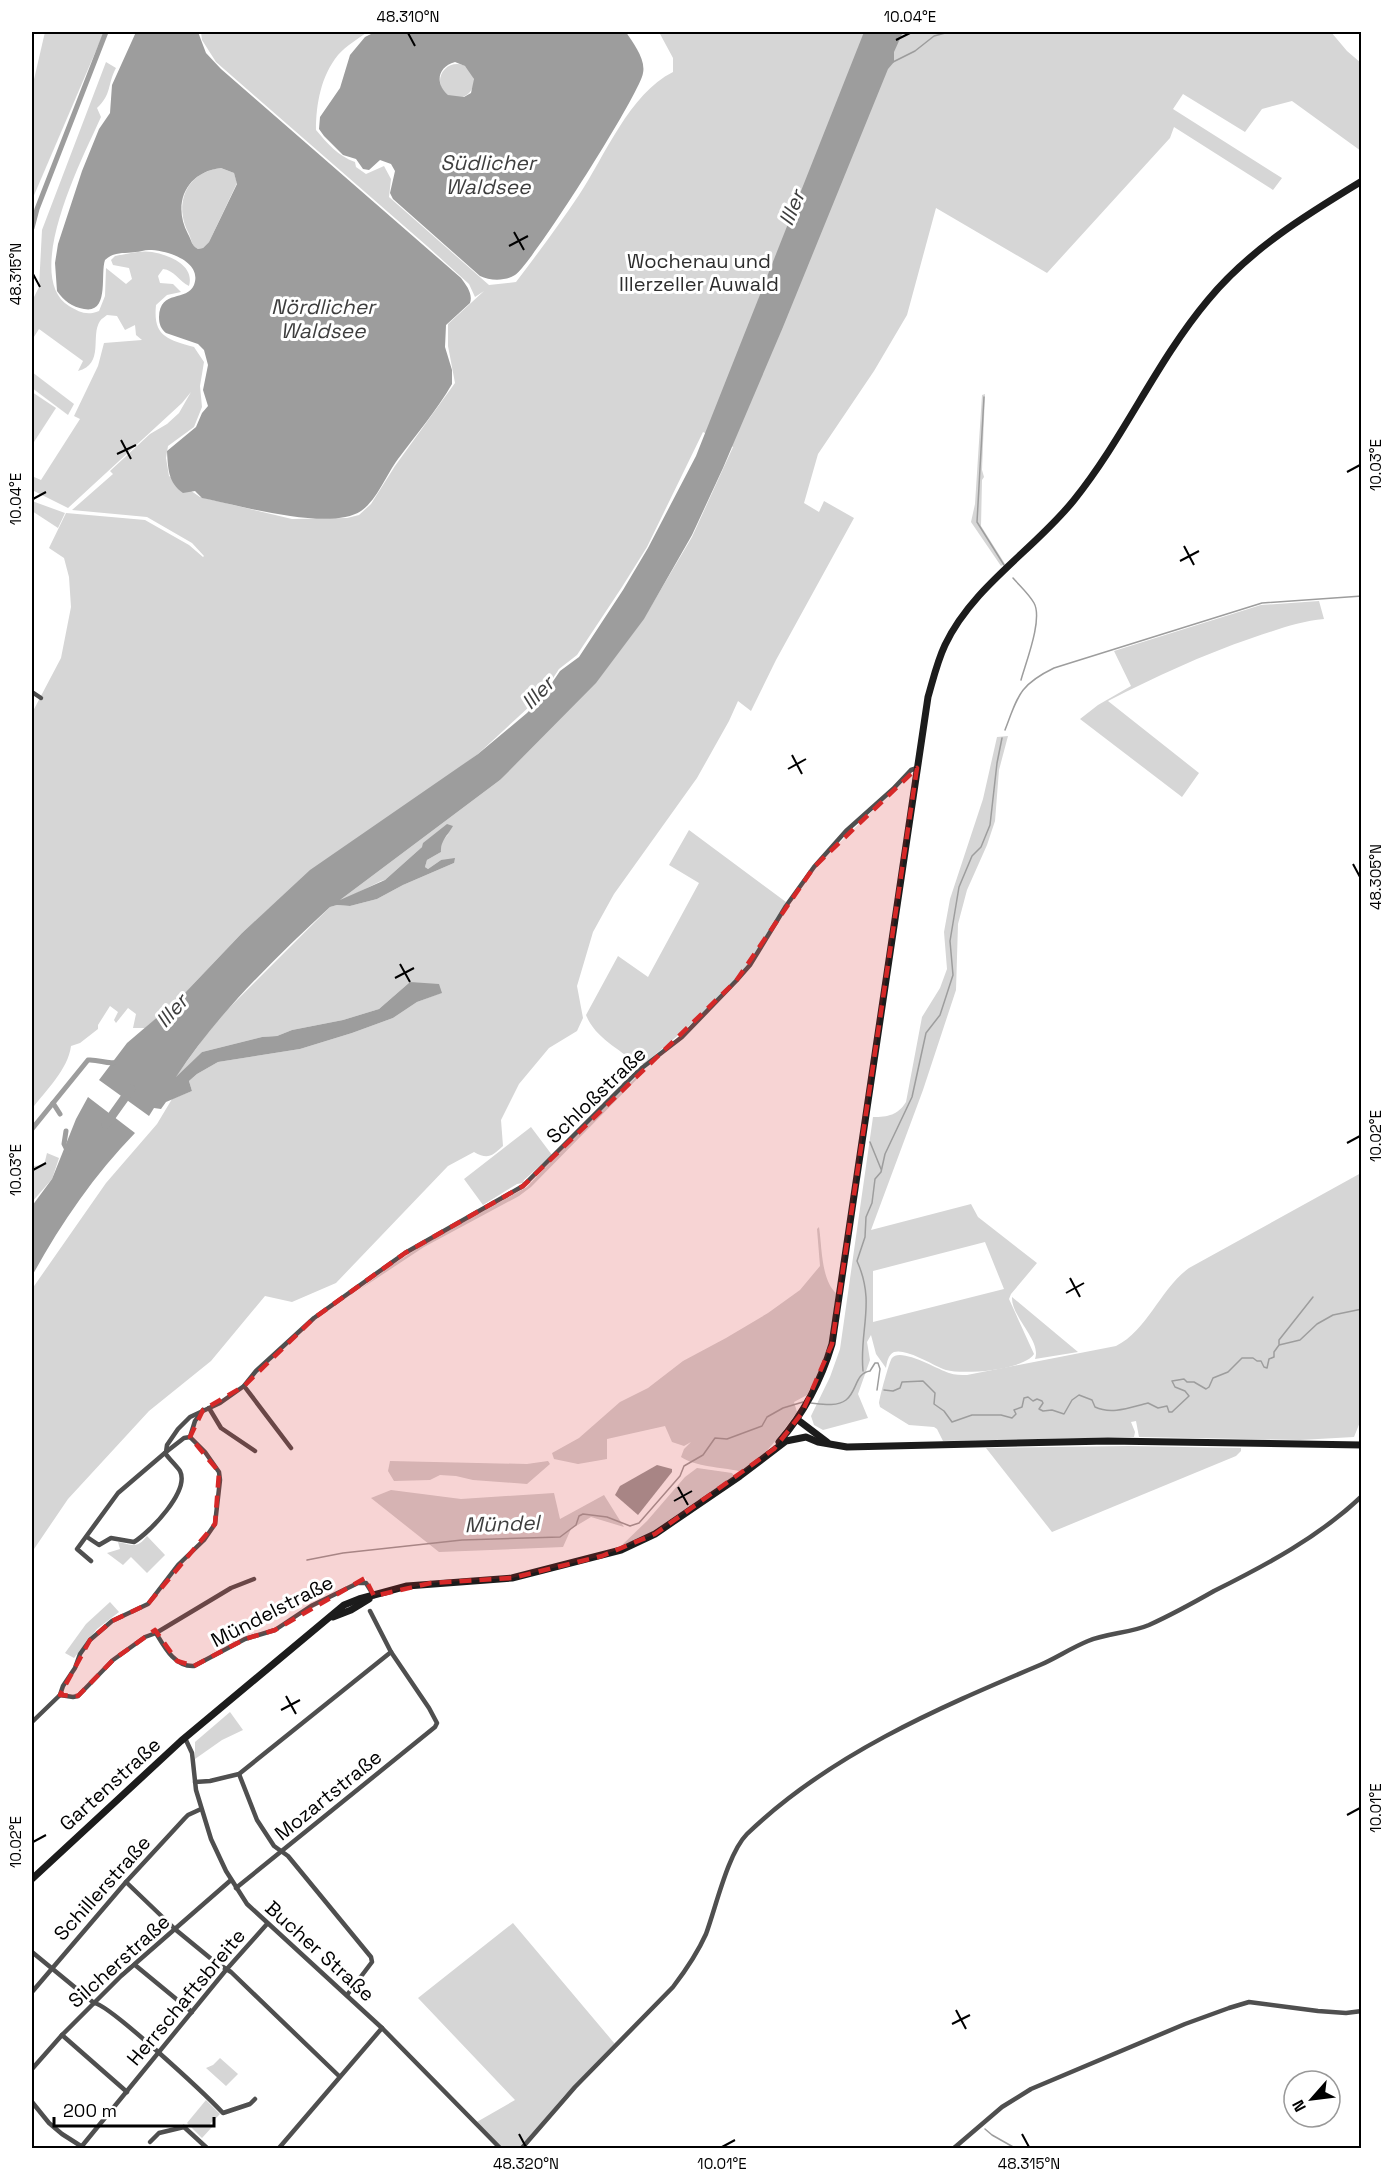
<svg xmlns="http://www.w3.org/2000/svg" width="1393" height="2180" viewBox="0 0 1393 2180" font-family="'Space Grotesk',sans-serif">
<rect width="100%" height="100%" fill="#fff"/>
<g fill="#d6d6d6" fill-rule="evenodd">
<polygon points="45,32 104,32 32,200 32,88"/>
<path d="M 201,32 L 367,32 C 358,39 346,46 338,55 C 321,76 316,104 316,130 C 327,143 338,156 355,162 L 356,167 L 366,174 L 384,166 L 391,179 L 389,197 L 489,285 L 516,282 C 538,253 559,225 579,195 C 605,156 629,94 673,72 L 673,58 L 659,32 L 1331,32 L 1347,51 L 1361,63 L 1361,151 L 1292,101 L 1262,109 L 1245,132 L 1183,94 L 1173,109 L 1282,178 L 1273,190 L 1174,127 L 1170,138 L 1047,273 L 936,208 L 907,315 L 874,371 L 818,454 L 804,503 L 819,512 L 824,501 L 854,518 L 776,660 L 751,711 L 738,701 L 729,721 L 697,778 L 614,894 L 593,932 L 577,986 L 583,1018 L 577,1031 L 549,1048 L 519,1084 L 501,1120 L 503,1146 C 492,1156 488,1160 474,1152 L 448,1166 L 336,1283 L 292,1302 L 265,1296 L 211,1361 L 149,1411 L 68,1499 L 32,1552 L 32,1289 L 106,1183 L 157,1124 L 172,1099 L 192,1091 L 189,1081 L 197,1074 L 218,1062 L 300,1049 L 352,1033 L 393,1018 L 417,1002 L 441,993 L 410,982 L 379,1009 L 343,1020 L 292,1030 L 277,1036 L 262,1037 L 202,1052 L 171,1083 L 206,1035 L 228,1009 L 330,907 L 337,905 L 350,906 L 377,899 L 403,885 L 454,863 L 441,860 L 428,869 L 425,867 L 427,860 L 441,852 C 440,843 443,839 449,834 L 422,847 L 385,880 L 381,881 L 341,901 L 340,900 L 500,780 L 644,618 L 692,537 L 733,447 L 703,432 L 647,547 L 622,587 L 577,655 L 559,669 L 542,695 L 478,754 L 274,904 L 242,933 L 181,997 L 145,1028 L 133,1028 L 136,1014 L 128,1008 L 116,1023 L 114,1020 L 118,1012 L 110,1006 L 98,1025 L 98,1029 L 80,1043 L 71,1046 C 68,1070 45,1091 32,1109 L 32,713 L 61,658 L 71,607 L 69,577 L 64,558 L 49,548 L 66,513 L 145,520 L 189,545 L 203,557 L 204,556 L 192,543 L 147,517 L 72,510 L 113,474 L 110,471 L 150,434 L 167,424 L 179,413 L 191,392 L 182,403 L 68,508 L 32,490 L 32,481 L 34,477 L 41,480 L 80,419 L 74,416 L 98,366 L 104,343 L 142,340 L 136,335 L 135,325 L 125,330 L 117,316 L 107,315 C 105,317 102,318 100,321 C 90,336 105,364 78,371 L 83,361 L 39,329 L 32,340 L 32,301 L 39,287 L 42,230 L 106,62 L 116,68 C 107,85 112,94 97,108 L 101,117 C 84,155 21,276 69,306 C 79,312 87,316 99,311 L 105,296 L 106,268 L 126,284 L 132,279 L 129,268 L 113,265 L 111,260 L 115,256 C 126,254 141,250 152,252 C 169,255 195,265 189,286 C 179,281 174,270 163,269 L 158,276 L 160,283 L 173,284 L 181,292 L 167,295 L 156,305 C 153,336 166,339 194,347 L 204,362 L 200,386 L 202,407 L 194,427 L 168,446 L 166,458 L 169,476 L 200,497 L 292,519 L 347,518 L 359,515 L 371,504 L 395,466 L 455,383 L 448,346 L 448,324 L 484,291 L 475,297 L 469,284 L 427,246 L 216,62 L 202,40 Z"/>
<circle cx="457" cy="81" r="17"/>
<path d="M 221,168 L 234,173 L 237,183 L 209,242 L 203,248 L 198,249 C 191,245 192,241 189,234 C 173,204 186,172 221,168 Z"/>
<polygon points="32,372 74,404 68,415 32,388"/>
<polygon points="32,392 56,408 32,445"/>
<polygon points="985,394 982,470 984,477 982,480 981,526 1005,564 1001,566 971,522 975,504 982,395"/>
<polygon points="32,501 65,513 58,528 32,511"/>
<path d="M 1319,601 L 1324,619 C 1300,621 1276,630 1252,638 C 1202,655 1155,677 1108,701 L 1199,773 L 1182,797 L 1080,719 L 1098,705 L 1131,686 L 1114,651 L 1261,605 Z"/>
<path d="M 1008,736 L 999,770 L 995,821 L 987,845 L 967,890 L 958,924 L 956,990 L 923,1090 L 871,1230 L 971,1204 L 978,1217 L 1037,1263 L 1011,1294 L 1009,1299 L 1034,1354 C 1024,1370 964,1375 946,1370 C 934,1366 907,1348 894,1352 C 888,1355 887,1362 886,1368 L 876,1354 L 871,1335 L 867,1342 L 870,1360 L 858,1394 L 868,1418 L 823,1430 L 814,1425 L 811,1416 L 830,1377 L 840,1349 L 873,1117 C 888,1117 898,1115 906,1102 L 922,1017 L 940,988 L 947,969 L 944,932 L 950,899 L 983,799 L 997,737 ZM 985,1242 L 1004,1289 L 873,1322 L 873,1271 Z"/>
<path d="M 689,830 L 786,902 C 774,923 762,945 747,965 C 718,1003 680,1034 644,1064 L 636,1064 C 619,1048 595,1038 586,1015 L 618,956 L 648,977 L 699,883 L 669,865 Z"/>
<polygon points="635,1078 638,1078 531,1187 519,1196 424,1247 359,1290 392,1265 423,1245 527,1187 577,1134"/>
<polygon points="531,1127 552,1155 524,1180 523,1183 517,1184 483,1205 464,1179"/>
<polygon points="47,1153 59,1158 52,1179 32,1202 32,1169 33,1166 44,1165"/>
<path d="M 1361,1173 L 1362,1417 L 1354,1437 L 1300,1440 L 1139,1437 L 1136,1421 L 1131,1422 L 1135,1432 L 1134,1437 L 943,1441 L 937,1429 L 934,1427 L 909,1425 L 880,1407 L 879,1403 C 880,1396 889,1362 892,1358 C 900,1347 937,1369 949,1373 C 955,1375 961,1375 967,1375 L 1116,1346 C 1148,1330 1160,1289 1189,1268 Z"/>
<path d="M 819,1227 C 822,1246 821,1280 836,1293 L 830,1341 L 820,1369 L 807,1395 L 794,1402 L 797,1412 C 783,1431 761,1464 739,1471 C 720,1467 696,1467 681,1457 L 684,1449 L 691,1442 L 684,1446 L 672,1442 L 665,1426 L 607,1439 L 607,1459 L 578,1464 L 554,1459 L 552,1453 L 579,1438 L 620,1402 L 648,1388 L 683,1361 L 726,1338 L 768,1313 L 800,1290 L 820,1266 L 817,1229 Z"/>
<path d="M 1012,1297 L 1078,1352 L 1035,1359 C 1042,1341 1011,1317 1012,1297 Z"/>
<polygon points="1128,1446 1241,1448 1241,1451 1236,1456 1052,1532 986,1448"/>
<polygon points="390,1461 527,1464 548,1461 550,1464 527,1484 473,1480 456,1476 440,1475 430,1480 394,1481 388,1471"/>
<polygon points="697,1468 732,1473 734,1476 650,1533 620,1547 647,1521 685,1477"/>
<polygon points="391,1490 461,1499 554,1493 560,1519 604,1495 624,1527 591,1517 571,1529 563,1547 439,1552 371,1498"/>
<path d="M 147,1536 L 165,1555 L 147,1573 L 131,1557 L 123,1565 L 107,1553 L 120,1549 L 118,1542 C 133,1545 137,1549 147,1536 Z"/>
<polygon points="110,1602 119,1612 97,1629 74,1658 65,1653 86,1624"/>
<polygon points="230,1712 243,1730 222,1740 195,1759 195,1742"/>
<polygon points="513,1923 615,2044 563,2097 521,2148 502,2148 475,2123 515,2100 418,1998"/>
<polygon points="220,2058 238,2074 226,2086 206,2068 213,2065"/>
<polygon points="206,2100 220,2114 210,2124 212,2127 202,2138 187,2123"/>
</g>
<g fill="#9d9d9d" fill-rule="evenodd">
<path d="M 136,32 L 198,32 L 206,53 L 221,69 L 461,278 C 467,286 473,294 470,303 L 446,325 L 445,347 L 452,370 L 452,384 C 437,410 416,435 398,459 C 386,475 377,500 361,511 C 330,532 238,505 202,498 L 195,491 L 183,493 C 168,483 168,468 167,451 L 196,427 L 202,413 L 208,406 L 203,390 L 208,365 L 204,350 L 198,344 L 166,333 C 161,329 159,324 159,317 C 160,289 187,302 194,285 C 203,261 166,250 149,250 C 144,250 140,252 135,252 C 123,254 115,251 105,260 C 100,274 110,314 84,309 C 72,307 64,301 57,291 L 55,263 L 58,244 L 82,171 L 99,129 L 110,113 L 112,85 ZM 221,168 L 234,173 L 237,184 L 209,242 L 203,248 L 198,249 C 191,245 192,241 188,234 C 172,204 186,172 221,168 Z"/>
<path d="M 375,32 L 626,32 C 633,43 646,59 643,73 C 640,94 532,264 515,275 C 506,281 490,281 480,276 L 393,199 L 390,193 L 395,171 L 391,164 L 380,160 L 369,170 L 363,169 L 356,159 L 343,155 L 324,136 L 319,129 L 320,117 L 340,88 L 350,55 L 365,37 ZM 455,62 L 465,66 L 474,79 L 471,93 L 464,97 L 448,95 C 435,84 437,67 455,62 Z"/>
<path d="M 864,32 L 903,32 L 894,52 L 894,62 L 888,69 L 783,327 L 723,468 L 692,535 L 644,619 L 596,683 L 500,780 L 340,900 L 385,880 L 422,847 L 423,843 L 447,824 L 453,826 C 448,835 440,841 441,852 L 427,860 L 425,867 L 428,869 L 441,860 L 455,858 L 454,863 L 403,885 L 377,899 L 350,906 L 337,905 L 330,907 C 274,959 218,1013 176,1077 L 202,1052 L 262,1037 L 277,1036 L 292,1030 L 343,1020 L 379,1009 L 410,982 L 439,984 L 442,993 L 417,1002 L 393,1018 L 352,1033 L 300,1049 L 218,1062 L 197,1074 L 189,1081 L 192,1091 L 166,1102 L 161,1109 L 154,1108 L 149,1116 L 99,1080 L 127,1043 L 181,997 L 242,933 L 310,870 L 478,754 L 527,713 L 543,696 L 560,671 L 579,657 L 623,590 L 648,548 L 696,456 Z"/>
<path d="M 88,1097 L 135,1133 C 94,1175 60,1225 32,1276 L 32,1206 L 52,1179 L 76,1119 Z"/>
<polygon points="657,1465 672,1469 672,1472 638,1515 615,1495 620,1486"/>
</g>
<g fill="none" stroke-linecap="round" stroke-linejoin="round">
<g stroke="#9d9d9d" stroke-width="1.5">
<polyline points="893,62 915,51 934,36 949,32"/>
<polyline points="984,397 977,522 1004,565"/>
<path d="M 1013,578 C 1020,586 1029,594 1034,603 C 1043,619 1026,662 1021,680"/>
<path d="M 1005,730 C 1018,696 1019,685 1054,668 L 1262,603 L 1362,596"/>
<polyline points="870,1142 881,1169"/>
<polyline points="1279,1344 1279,1340 1313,1297"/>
<path d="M 863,1371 C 859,1330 876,1303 857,1261 L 865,1237 L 866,1217 L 872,1203 L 875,1179 L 881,1172 L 885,1154 L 912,1097 L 926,1033 L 940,1015 L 953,975 L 950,941 L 959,887 L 972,856 L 981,847 L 990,825 L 997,763 L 1002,738"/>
<path d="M 884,1390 L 893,1391 L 900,1388 L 902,1382 L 923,1381 L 935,1393 L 934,1404 L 944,1411 L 952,1422 L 972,1415 L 1001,1415 L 1012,1418 L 1016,1414 L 1014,1410 L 1022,1407 L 1024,1398 L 1028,1397 L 1033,1401 L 1037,1399 L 1042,1401 L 1043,1403 L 1039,1409 L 1043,1411 L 1052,1410 L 1064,1414 L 1072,1400 L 1079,1395 L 1092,1400 L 1095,1407 C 1112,1415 1131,1407 1148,1403 L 1158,1408 L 1167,1406 L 1169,1412 L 1172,1412 L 1189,1396 L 1185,1391 L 1175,1387 L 1172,1381 L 1184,1379 L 1187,1382 L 1194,1382 L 1206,1389 L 1209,1387 L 1213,1378 L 1228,1372 L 1242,1358 L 1253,1358 L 1257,1361 L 1261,1361 L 1264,1367 L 1267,1368 L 1269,1359 L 1274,1357 L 1274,1352 L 1279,1345 L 1300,1340 L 1317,1324 L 1333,1315 L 1362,1309"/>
<path d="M 811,1403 C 821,1404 837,1407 846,1400 C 857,1392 855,1373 870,1371 L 875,1363 L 878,1363 L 880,1369 L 877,1390"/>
<polyline points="307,1560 343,1553 462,1540 560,1537 576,1525 579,1516 583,1514 607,1517 630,1526 639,1523 680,1476 684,1466 703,1455 715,1438 727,1439 762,1426 767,1417 783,1408 803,1402"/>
<polyline points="985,2129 992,2135 1015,2148"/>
</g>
<g stroke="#9d9d9d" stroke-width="5">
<polyline points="32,228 37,209 106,32"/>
<polyline points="53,1103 60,1114"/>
<path d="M 32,1129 L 88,1060 C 99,1059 108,1065 116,1062"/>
<polyline points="66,1131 64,1144 68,1152"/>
</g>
<polyline stroke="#9d9d9d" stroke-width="9" points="106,1124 131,1089"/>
<g stroke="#4f4f4f" stroke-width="4.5">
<polyline points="32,692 41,698"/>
<polyline points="244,1386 291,1448"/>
<polyline points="209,1408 221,1428 255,1451"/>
<polyline points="190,1437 195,1421 203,1410"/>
<polyline points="166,1452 184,1438 190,1437"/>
<path d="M 87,1537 L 99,1545 L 111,1538 L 134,1542 C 150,1532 190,1491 180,1471 C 176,1465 169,1459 165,1453"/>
<polyline points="91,1561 77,1549 118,1493 166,1452 167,1445 178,1429 190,1417 220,1403 244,1386 256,1371 314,1318 405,1253 523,1186 638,1071 682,1037 736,981 750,965 786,906 814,867 846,831 893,789 911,770 917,768"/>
<path d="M 156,1633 C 165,1648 175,1667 194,1666 L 245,1639 L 275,1630 L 311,1606 L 358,1583 L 366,1583 L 374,1596"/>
<polyline points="60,1695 63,1686 75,1668 80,1654 90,1640 112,1621 148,1604 178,1565 204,1540 215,1524 220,1480 219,1472 205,1452 190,1437"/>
<polyline points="60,1695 73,1697 78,1696 113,1660 145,1637 156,1633 231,1588 254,1579"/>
<polyline points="32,1722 60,1695"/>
<polyline points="185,1738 192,1753 196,1790 211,1839 226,1871 247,1904 382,2028 500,2148"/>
<polyline points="239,1774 257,1820 274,1846 288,1856 371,1957 372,1962 347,1995"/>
<polyline points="195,1782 210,1781 239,1774 391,1652"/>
<polyline points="126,1882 176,1930 215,1962 231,1972 339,2076"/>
<polyline points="236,1888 435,1727 437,1723 429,1708 391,1652 370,1611"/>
<path d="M 32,1952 L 94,2003 C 109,2004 207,2096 223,2113 L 250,2104 L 255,2099"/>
<polyline points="135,1965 192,2012"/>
<polyline points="32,1992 126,1882 185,1818 188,1815 201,1809"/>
<polyline points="62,2035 127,2092"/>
<polyline points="32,2069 62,2035 121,1976 231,1880"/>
<polyline points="32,2102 49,2123 62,2134 84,2148"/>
<polyline points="150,2142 159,2133 184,2127 207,2148"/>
<polyline points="82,2146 226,1970 267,1924"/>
<polyline points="279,2148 382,2028"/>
<path d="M 522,2148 L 575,2087 L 673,1987 C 686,1970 697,1954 706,1934 C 716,1907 728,1853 747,1834 C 829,1755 936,1709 1040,1665 C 1056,1658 1071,1648 1088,1641 C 1108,1633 1130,1633 1149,1625 C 1171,1615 1193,1603 1214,1591 C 1266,1565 1319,1537 1362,1496"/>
<polyline points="954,2148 1002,2107 1031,2089 1185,2024 1229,2008 1249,2002 1318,2011 1346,2013 1362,2011"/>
</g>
<g stroke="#1c1c1c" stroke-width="7">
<polyline points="798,1420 827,1442"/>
<path d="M 779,1442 C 804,1413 821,1381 832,1344 L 928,697 C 933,680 937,662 945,645 C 973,586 1034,550 1074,500 C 1124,438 1156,362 1208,300 C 1250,249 1306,215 1362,181"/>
<polyline points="333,1617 351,1610 369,1599"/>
<polyline points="32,1879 181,1741 344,1605 359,1599 407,1586 512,1578 621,1550 655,1534 740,1476 786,1441 806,1437 818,1442 847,1447 1108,1441 1362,1445"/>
</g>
</g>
<path fill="#d62828" fill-opacity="0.2" stroke="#d62828" stroke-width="4.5" stroke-dasharray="12 8" stroke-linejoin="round" d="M 917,768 L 832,1344 L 802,1413 L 774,1449 L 655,1534 L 602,1556 L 512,1578 L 431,1583 L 374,1596 L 365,1578 L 275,1630 L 245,1639 L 194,1666 L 177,1661 L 155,1630 L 113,1660 L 78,1696 L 60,1695 L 90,1640 L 112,1621 L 148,1604 L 215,1524 L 219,1472 L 190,1437 L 203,1410 L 244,1386 L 314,1318 L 405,1253 L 523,1186 L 736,981 L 814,867 Z"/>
<path fill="none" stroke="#000" stroke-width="2" d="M 408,33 L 415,46M 896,40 L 910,33M 514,232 L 524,250M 509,246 L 528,236M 33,274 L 40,287M 121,440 L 131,459M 117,454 L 136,445M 1347,472 L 1360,465M 33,499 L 46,492M 1184,546 L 1194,565M 1180,561 L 1199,551M 792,755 L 802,774M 788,769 L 806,759M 1353,864 L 1360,877M 400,964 L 410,982M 395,978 L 414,968M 1347,1143 L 1360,1136M 33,1170 L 46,1163M 1070,1278 L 1080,1297M 1066,1293 L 1084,1283M 678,1487 L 688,1505M 674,1501 L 692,1491M 286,1696 L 296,1714M 281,1710 L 300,1700M 1347,1815 L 1360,1808M 33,1842 L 46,1835M 956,2010 L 966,2029M 952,2024 L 970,2015M 519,2134 L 526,2147M 1022,2134 L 1029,2147M 722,2147 L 735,2140"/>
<g text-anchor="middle" stroke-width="6" stroke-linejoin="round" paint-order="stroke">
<g font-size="20" fill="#2d2d2d" stroke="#fff">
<text x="699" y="268">Wochenau und<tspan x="699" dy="23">Illerzeller Auwald</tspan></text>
</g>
<g font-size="20" fill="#000" stroke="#fff">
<text transform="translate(596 1095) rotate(-44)" y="7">Schloßstraße</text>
<text transform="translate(272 1611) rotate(-27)" y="7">Mündelstraße</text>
<text transform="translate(110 1784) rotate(-42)" y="7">Gartenstraße</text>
<text transform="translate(328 1795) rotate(-39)" y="7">Mozartstraße</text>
<text transform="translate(102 1888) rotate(-48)" y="7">Schillerstraße</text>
<text transform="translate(320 1951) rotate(42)" y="7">Bucher Straße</text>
<text transform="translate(119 1961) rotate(-42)" y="7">Silcherstraße</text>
<text transform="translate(186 1997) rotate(-50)" y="7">Herrschaftsbreite</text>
</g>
<g font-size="21" font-style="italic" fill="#3e3e3e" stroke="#fff">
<text x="488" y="170">Südlicher<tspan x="488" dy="24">Waldsee</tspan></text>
<text transform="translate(792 208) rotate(-68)" y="7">Iller</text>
<text x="323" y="314">Nördlicher<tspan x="323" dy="24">Waldsee</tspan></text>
<text transform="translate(538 693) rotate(-46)" y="7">Iller</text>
<text transform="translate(172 1011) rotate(-48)" y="7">Iller</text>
<text transform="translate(502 1524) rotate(-2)" y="7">Mündel</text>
</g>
</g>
<rect width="1393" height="2180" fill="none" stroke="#ffffff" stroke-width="66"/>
<g transform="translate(1312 2099) rotate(242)"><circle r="28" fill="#ffffff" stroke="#999999" stroke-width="1.5"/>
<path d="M0-4.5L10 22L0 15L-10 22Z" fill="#000000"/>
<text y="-9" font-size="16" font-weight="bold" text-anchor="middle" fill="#000000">N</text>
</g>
<path d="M54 2117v9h160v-9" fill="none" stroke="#000000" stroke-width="3"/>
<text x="63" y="2117" font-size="18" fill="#000000" stroke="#ffffff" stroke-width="4.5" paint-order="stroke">200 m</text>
<rect x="33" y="33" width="1327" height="2114" fill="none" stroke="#000" stroke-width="2"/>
<g font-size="15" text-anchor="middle" fill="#000">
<text x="408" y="22">48.310°N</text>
<text x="910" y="22">10.04°E</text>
<text transform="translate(16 274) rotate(-90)" y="5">48.315°N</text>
<text transform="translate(1376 465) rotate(-90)" y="5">10.03°E</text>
<text transform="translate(16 499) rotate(-90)" y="5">10.04°E</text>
<text transform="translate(1376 877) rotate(-90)" y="5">48.305°N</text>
<text transform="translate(1376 1136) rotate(-90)" y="5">10.02°E</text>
<text transform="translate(16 1170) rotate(-90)" y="5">10.03°E</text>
<text transform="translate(1376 1808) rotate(-90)" y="5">10.01°E</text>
<text transform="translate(16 1842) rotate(-90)" y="5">10.02°E</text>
<text x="526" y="2169">48.320°N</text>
<text x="722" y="2169">10.01°E</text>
<text x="1029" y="2169">48.315°N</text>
</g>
</svg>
